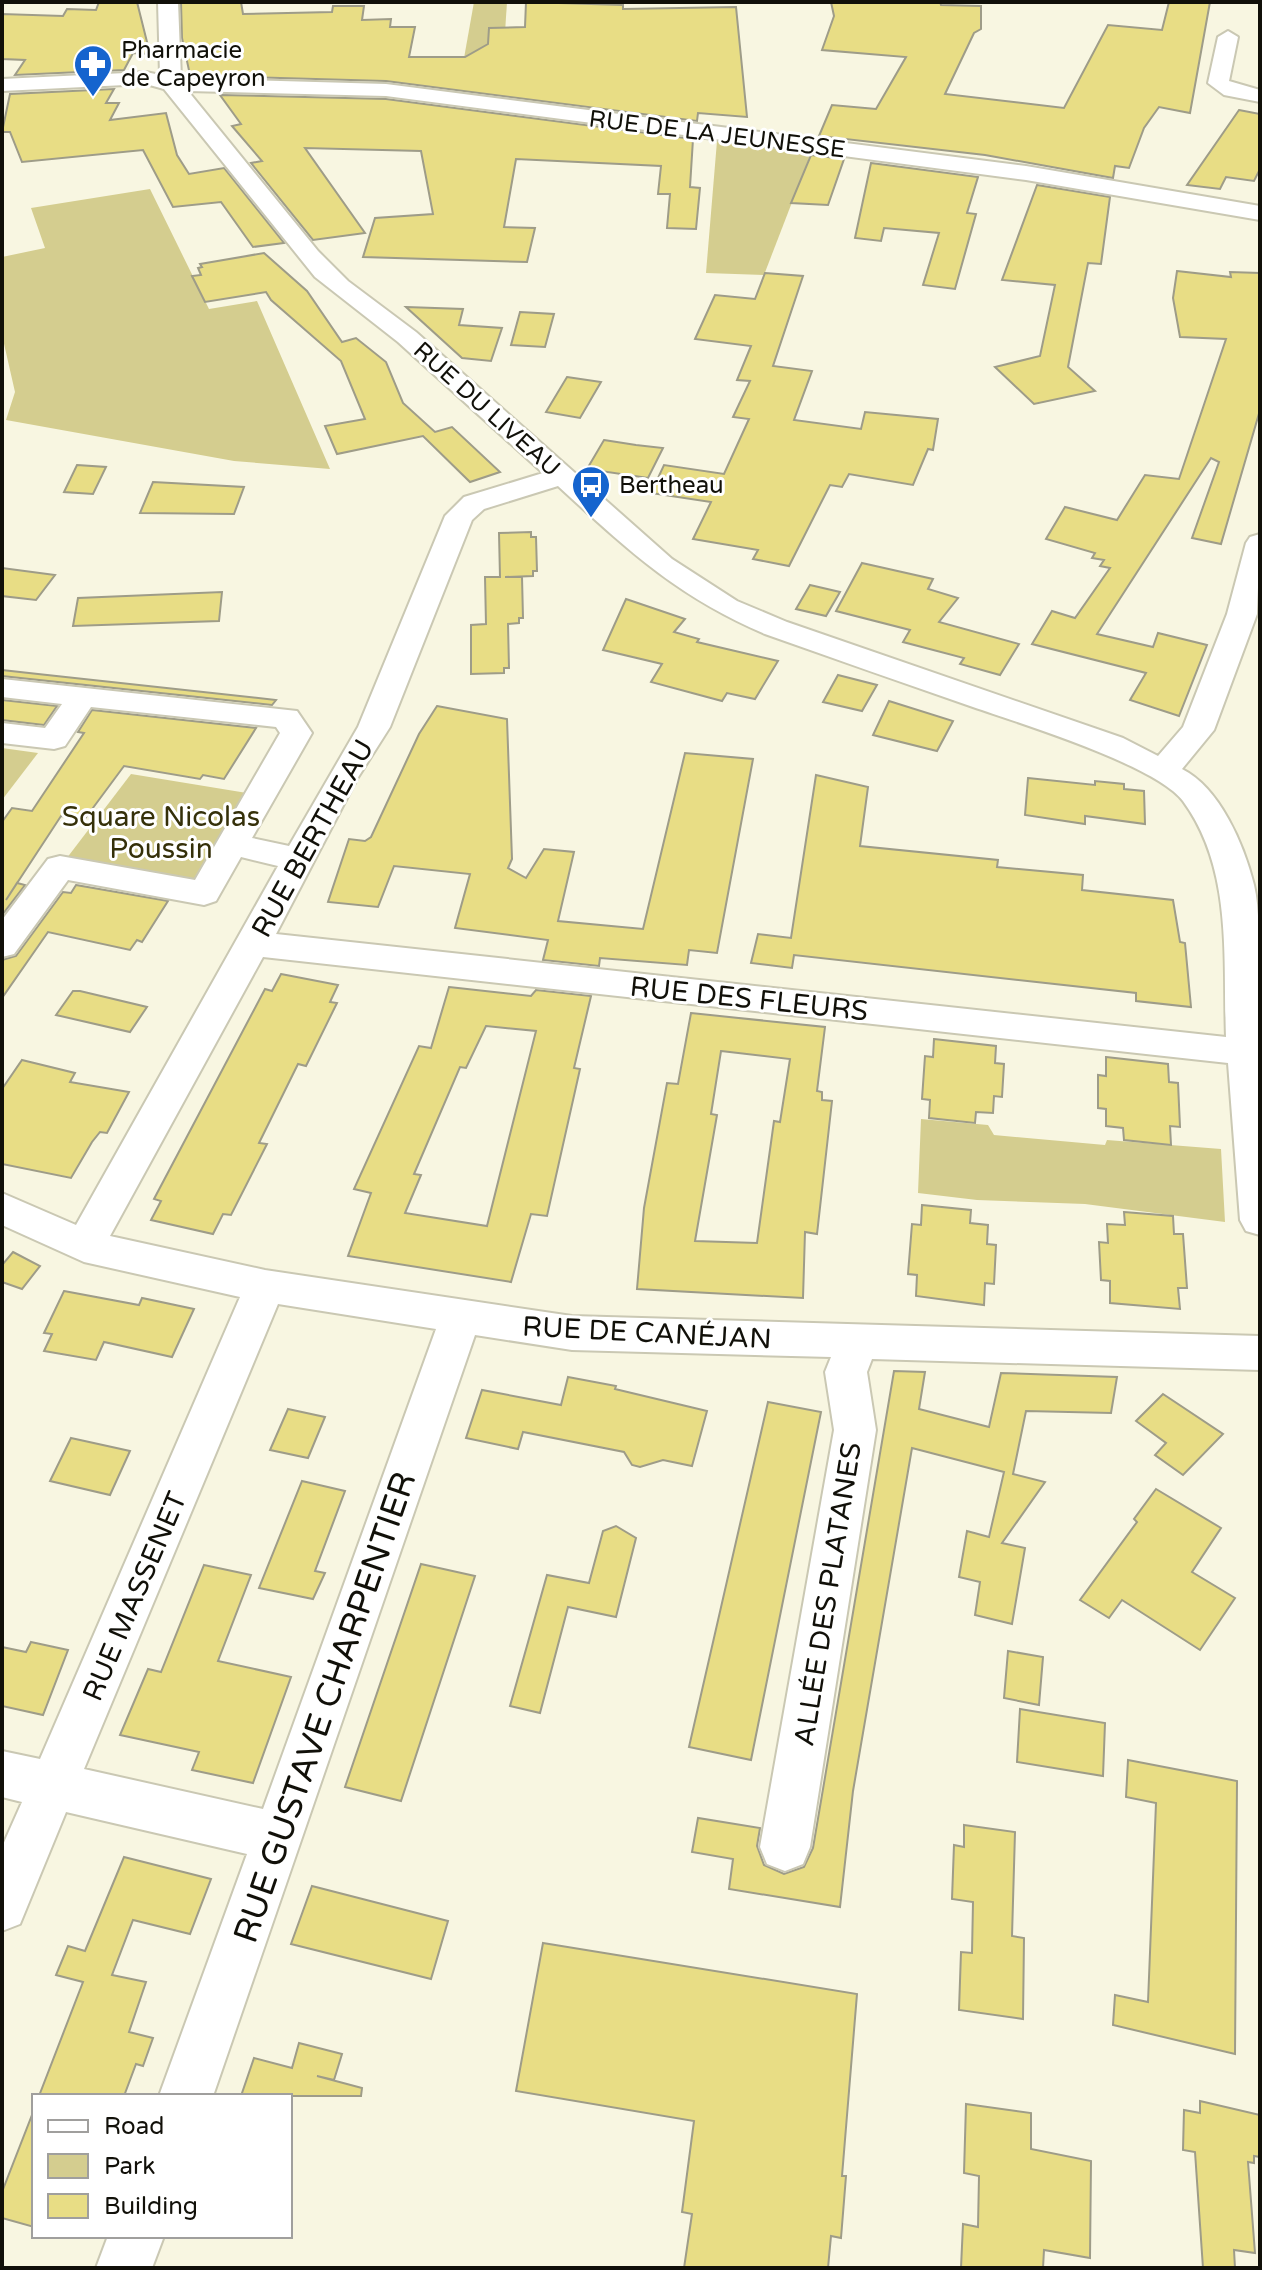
<svg xmlns="http://www.w3.org/2000/svg" width="1262" height="2270" viewBox="0 0 1262 2270" font-family="'Varela Round',sans-serif">
<rect width="100%" height="100%" fill="#f8f6e1"/>
<g fill="#d4cd8f">
<polygon points="474,2 507,2 503,63 461,75"/>
<polygon points="717,141 811,153 764,275 706,273"/>
<polygon points="150,189 209,309 257,301 330,469 234,461 6,420 15,392 2,335 2,257 45,248 31,208"/>
<polygon points="2,748 38,753 2,800"/>
<polygon points="131,774 259,795 204,893 60,867"/>
<polygon points="921,1119 988,1125 994,1135 1105,1145 1107,1140 1221,1149 1225,1222 1085,1204 977,1200 918,1193"/>
</g>
<g fill="#e8dd85" stroke="#9e9c88" stroke-width="2" fill-rule="evenodd">
<polygon points="99,2 137,2 150,54 133,53 124,70 15,75 25,60 2,59 2,14 63,16 67,9 96,10"/>
<polygon points="181,2 241,2 243,14 332,12 333,6 364,6 362,20 391,19 390,27 415,27 409,57 465,57 488,44 489,28 525,27 526,2 623,5 623,9 736,7 747,117 698,113 697,121 386,81 215,76 214,73 190,75 182,38"/>
<polygon points="831,2 940,2 941,5 981,6 981,29 974,33 945,94 1064,108 1108,25 1162,30 1169,2 1210,2 1190,113 1159,107 1144,128 1129,168 1115,166 1113,178 985,155 819,136 832,105 876,109 906,57 822,50 834,16"/>
<polygon points="114,89 106,103 119,103 110,120 166,113 177,155 189,174 224,168 284,243 253,247 221,202 173,207 143,150 22,162 10,132 2,132 10,94"/>
<polygon points="220,95 386,99 693,139 690,187 700,188 696,229 667,228 670,194 658,194 661,166 516,159 504,227 535,228 527,262 363,257 375,218 433,214 421,151 305,148 365,233 313,240 251,163 262,161 232,126 241,124"/>
<polygon points="1239,110 1260,114 1260,169 1254,181 1226,177 1220,189 1187,185"/>
<polygon points="811,155 844,159 828,205 791,203"/>
<polygon points="871,163 978,177 967,213 976,214 955,289 923,285 939,233 884,228 881,241 855,238"/>
<polygon points="1037,185 1110,197 1101,264 1088,263 1068,367 1095,391 1034,404 995,367 1040,356 1055,285 1002,280"/>
<polygon points="264,253 307,291 342,342 356,338 386,362 403,403 435,432 452,427 500,472 470,482 423,436 337,454 325,426 365,419 341,361 271,300 266,292 205,302 192,276 201,275 198,268 202,267 200,264"/>
<polygon points="1177,271 1231,277 1230,272 1260,273 1260,410 1221,544 1192,538 1219,462 1211,458 1097,634 1153,647 1158,633 1207,645 1179,716 1130,700 1146,673 1032,644 1052,611 1075,618 1110,568 1100,566 1104,560 1092,558 1095,553 1046,539 1065,507 1117,520 1145,475 1179,479 1226,339 1180,337 1173,298"/>
<polygon points="765,273 803,276 773,366 812,371 794,420 861,429 865,412 938,419 933,450 928,449 913,485 849,474 842,487 830,485 789,566 753,559 758,550 693,539 711,502 651,493 664,465 724,474 749,419 733,417 750,381 737,380 751,346 695,339 715,295 755,299"/>
<polygon points="406,307 463,309 459,325 502,328 491,361 462,358"/>
<polygon points="520,312 554,314 545,347 511,345"/>
<polygon points="567,377 601,382 580,418 546,412"/>
<polygon points="604,440 636,445 663,448 648,478 587,469"/>
<polygon points="77,465 106,467 93,494 64,492"/>
<polygon points="153,482 244,487 234,514 140,513"/>
<polygon points="531,532 531,537 536,537 537,571 533,571 533,576 505,577 522,577 523,618 519,618 519,623 508,624 509,668 504,668 504,673 471,674 471,625 486,624 485,577 500,577 499,533"/>
<polygon points="862,563 933,579 928,589 958,598 939,622 1019,644 1000,675 960,664 964,658 903,642 910,630 836,611"/>
<polygon points="2,568 55,575 36,600 2,596"/>
<polygon points="810,585 840,592 826,616 796,609"/>
<polygon points="222,592 219,621 73,626 78,598"/>
<polygon points="626,599 685,619 674,632 699,639 697,642 778,661 755,699 727,693 722,701 651,682 662,664 603,650"/>
<polygon points="2,670 38,674 276,700 272,705 2,676"/>
<polygon points="838,675 877,685 862,711 823,702"/>
<polygon points="2,700 57,706 44,725 2,720"/>
<polygon points="889,701 953,721 937,751 873,735"/>
<polygon points="437,706 507,719 512,859 508,868 526,878 544,849 574,852 558,921 643,929 685,753 753,759 717,953 689,950 687,965 600,958 599,966 543,960 548,940 455,928 470,874 394,866 378,907 328,902 349,839 365,841 371,837 419,734"/>
<polygon points="92,710 256,728 224,779 203,775 200,779 124,766 84,820 61,816 6,900 17,883 25,885 2,915 2,822 12,808 32,811 84,733 78,732"/>
<polygon points="816,775 868,787 860,846 998,860 997,867 1083,875 1082,890 1173,900 1180,942 1185,943 1191,1007 1136,1001 1136,993 794,955 792,968 751,963 758,934 791,938"/>
<polygon points="1028,778 1095,785 1095,781 1124,784 1124,789 1144,791 1145,824 1085,816 1085,824 1025,815"/>
<polygon points="76,885 168,901 142,942 137,940 130,950 48,932 2,998 2,960 16,956 63,892 71,893"/>
<polygon points="281,974 338,985 330,1002 337,1003 306,1066 298,1064 259,1143 267,1144 231,1215 223,1214 213,1234 151,1220 161,1201 154,1199 265,989 272,991"/>
<path d="M 449,987 L 531,996 L 536,990 L 591,996 L 574,1068 L 580,1069 L 547,1216 L 531,1214 L 511,1282 L 348,1256 L 371,1193 L 354,1189 L 419,1046 L 431,1048 ZM 486,1026 L 536,1031 L 487,1226 L 405,1213 L 421,1175 L 414,1174 L 460,1067 L 466,1068 Z"/>
<polygon points="73,991 80,991 147,1007 130,1032 56,1015"/>
<path d="M 691,1013 L 825,1027 L 817,1091 L 822,1092 L 822,1100 L 832,1101 L 817,1234 L 805,1232 L 803,1298 L 637,1289 L 644,1208 L 667,1083 L 678,1084 ZM 721,1051 L 790,1059 L 780,1122 L 774,1121 L 757,1243 L 695,1241 L 717,1115 L 711,1114 Z"/>
<polygon points="934,1039 996,1046 995,1063 1004,1064 1002,1097 994,1096 993,1113 976,1112 975,1123 929,1118 930,1100 922,1099 925,1056 933,1057"/>
<polygon points="1106,1057 1168,1064 1169,1082 1178,1083 1180,1127 1170,1126 1171,1145 1124,1140 1123,1128 1106,1126 1106,1109 1098,1108 1098,1075 1106,1076"/>
<polygon points="22,1060 75,1073 70,1082 129,1092 107,1133 100,1132 92,1142 71,1178 2,1164 2,1089"/>
<polygon points="922,1205 971,1210 970,1223 988,1225 987,1244 996,1245 994,1284 985,1283 984,1305 916,1296 917,1275 908,1274 912,1224 921,1225"/>
<polygon points="1124,1212 1173,1216 1174,1234 1183,1234 1187,1288 1178,1288 1180,1309 1110,1303 1110,1281 1101,1280 1099,1242 1108,1243 1107,1224 1125,1225"/>
<polygon points="13,1252 40,1266 22,1289 2,1282 2,1265"/>
<polygon points="64,1291 139,1305 142,1298 194,1309 172,1357 104,1342 96,1360 44,1351 52,1334 44,1333"/>
<polygon points="894,1371 925,1372 919,1409 989,1427 1001,1373 1117,1377 1111,1413 1026,1411 1013,1474 1045,1482 1002,1543 1025,1548 1012,1624 975,1615 980,1582 959,1577 967,1531 989,1537 1004,1472 912,1448 853,1791 840,1907 729,1889 733,1859 692,1852 698,1818 760,1828 757,1846 764,1865 784,1874 804,1867 813,1848"/>
<polygon points="568,1377 616,1386 615,1389 707,1411 692,1466 663,1460 640,1467 632,1465 624,1452 523,1432 518,1449 466,1438 482,1390 561,1405"/>
<polygon points="1163,1394 1223,1434 1183,1475 1155,1455 1166,1443 1136,1421"/>
<polygon points="768,1402 821,1412 751,1760 689,1747"/>
<polygon points="288,1409 325,1417 308,1458 270,1450"/>
<polygon points="71,1438 130,1451 110,1495 50,1481"/>
<polygon points="302,1481 345,1491 315,1571 325,1573 313,1599 259,1588"/>
<polygon points="1156,1489 1221,1528 1192,1572 1235,1598 1200,1650 1122,1600 1109,1618 1080,1600 1137,1522 1134,1519"/>
<polygon points="616,1526 636,1538 616,1617 568,1607 540,1713 510,1706 547,1575 589,1583 603,1531"/>
<polygon points="421,1564 475,1576 401,1801 345,1787"/>
<polygon points="204,1565 251,1575 218,1661 291,1677 253,1783 192,1770 199,1752 120,1735 148,1669 161,1672"/>
<polygon points="31,1642 68,1650 43,1715 2,1706 2,1647 26,1652"/>
<polygon points="1008,1651 1043,1657 1039,1705 1004,1698"/>
<polygon points="1020,1709 1105,1723 1103,1776 1017,1762"/>
<polygon points="1128,1760 1237,1781 1235,2054 1113,2025 1115,1995 1148,2002 1156,1803 1126,1797"/>
<polygon points="964,1825 1015,1832 1012,1936 1024,1938 1023,2019 959,2010 961,1952 972,1953 973,1902 952,1899 954,1845 964,1847"/>
<polygon points="124,1857 211,1879 190,1934 133,1920 112,1975 146,1982 129,2032 153,2038 143,2066 136,2064 124,2096 39,2096 83,1982 56,1975 68,1946 85,1951"/>
<polygon points="312,1886 448,1921 431,1979 291,1944"/>
<polygon points="543,1943 857,1994 842,2176 846,2176 841,2238 831,2236 828,2268 684,2268 692,2214 682,2212 694,2121 516,2091"/>
<polygon points="299,2043 342,2054 334,2080 317,2076 362,2088 361,2096 241,2096 254,2058 292,2068"/>
<polygon points="1200,2101 1260,2115 1260,2157 1254,2156 1254,2163 1248,2162 1255,2253 1234,2250 1235,2268 1203,2268 1195,2152 1183,2150 1184,2110 1200,2113"/>
<polygon points="966,2104 1031,2113 1031,2149 1091,2161 1090,2258 1044,2250 1043,2268 961,2268 963,2224 978,2227 979,2176 964,2173"/>
<polygon points="32,2115 34,2115 34,2227 2,2218 2,2192"/>
</g>
<g fill="none" stroke-linecap="round" stroke-linejoin="round">
<g stroke="#cac8b3" stroke-width="4">
<g id="minor">
<path d="M 158,2 L 178,2 L 181,78 L 386,84 L 1026,166 L 1260,206 L 1260,220 L 1026,180 L 386,96 L 188,91 L 318,251 L 348,281 L 416,332 L 672,559 L 737,601 L 787,622 L 1123,738 L 1158,756 L 1183,727 L 1227,614 L 1246,543 L 1250,537 L 1260,534 L 1257,614 L 1214,730 L 1182,769 C 1220,788 1244,845 1254,885 C 1260,910 1258,940 1259,965 C 1262,1055 1260,1146 1260,1235 L 1246,1231 L 1240,1220 L 1228,1063 L 263,957 L 110,1236 L 265,1270 L 572,1316 L 1260,1336 L 1260,1370 L 872,1359 L 867,1372 L 876,1430 L 810,1847 L 803,1864 L 785,1871 L 767,1864 L 760,1847 L 834,1430 L 825,1372 L 831,1357 L 572,1350 L 475,1335 L 213,2096 L 159,2096 L 247,1854 L 66,1812 L 20,1924 L 2,1931 L 2,1847 L 22,1802 L 2,1797 L 2,1751 L 40,1759 L 240,1297 L 84,1262 L 2,1225 L 2,1193 L 76,1225 L 278,866 L 241,857 L 216,901 L 204,905 L 68,880 L 14,954 L 2,957 L 2,920 L 48,859 L 60,856 L 195,880 L 280,733 L 276,727 L 91,707 L 65,746 L 54,749 L 2,743 L 2,723 L 45,728 L 62,704 L 2,697 L 2,679 L 297,711 L 312,733 L 252,838 L 289,846 L 358,727 L 445,516 L 464,497 L 543,473 L 398,342 L 315,277 L 164,89 L 146,84 L 2,91 L 2,79 L 146,72 L 160,75 ZM 558,486 C 628,550 676,596 765,634 C 835,659 904,683 973,707 C 1019,723 1156,765 1183,801 C 1233,869 1223,957 1226,1037 L 276,934 L 357,779 L 390,727 L 472,520 L 484,509 ZM 278,1304 L 436,1329 L 263,1809 L 84,1769 Z"/>
<polygon points="1228,31 1238,37 1229,81 1260,90 1260,102 1224,95 1208,83 1218,37"/>
<polygon points="108,2236 164,2236 152,2268 96,2268"/>
</g>
</g>
<use href="#minor" fill="#fff" fill-rule="evenodd"/>
</g>
<defs>
<g id="pharmacy-pin" transform="scale(2)"><path d="M0 17L-7.5 6A9.5 9.5 0 1 1 7.5 6Z" fill="#1564ce" stroke="#fff"/><path d="M-2-6h4v4h4v4h-4v4h-4v-4h-4v-4h4Z" fill="#fff"/></g>
<g id="bus-pin" transform="scale(2)"><path d="M0 17L-7.5 6A9.5 9.5 0 1 1 7.5 6Z" fill="#1564ce" stroke="#fff"/><path d="M-5-6H5V4H4V6H2V4H-2V6H-4V4H-5ZM-3.5-4V0h7V-4ZM-3.5 1.2v1.5H-2V1.2ZM2 1.2v1.5H3.5V1.2Z" fill="#fff"/></g>
</defs>
<g fill-rule="evenodd">
<use href="#pharmacy-pin" x="93" y="64"/>
<use href="#bus-pin" x="591" y="485"/>
</g>
<g text-anchor="middle" stroke-width="6" stroke-linejoin="round" paint-order="stroke">
<g font-size="24" fill="#111009" stroke="#fff" text-anchor="start">
<text x="121" y="58">Pharmacie<tspan x="121" dy="28">de Capeyron</tspan></text>
<text x="619" y="493">Bertheau</text>
</g>
<g font-size="24" fill="#111009" stroke="#fff">
<text transform="translate(717 134) rotate(7)" y="8">RUE DE LA JEUNESSE</text>
<text transform="translate(487 409) rotate(42)" y="8">RUE DU LIVEAU</text>
</g>
<g font-size="28" fill="#353009" stroke="#fff">
<text x="161" y="826">Square Nicolas<tspan x="161" dy="32">Poussin</tspan></text>
</g>
<g font-size="28" fill="#111009" stroke="#fff">
<text transform="translate(312 838) rotate(-61)" y="10">RUE BERTHEAU</text>
<text transform="translate(749 998) rotate(6)" y="10">RUE DES FLEURS</text>
<text transform="translate(647 1332) rotate(3)" y="10">RUE DE CANÉJAN</text>
<text transform="translate(827 1594) rotate(-81)" y="10">ALLÉE DES PLATANES</text>
<text transform="translate(134 1596) rotate(-67)" y="10">RUE MASSENET</text>
</g>
<g font-size="34" fill="#111009" stroke="#fff">
<text transform="translate(324 1707) rotate(-71)" y="12">RUE GUSTAVE CHARPENTIER</text>
</g>
</g>
<rect width="1262" height="2270" fill="none" stroke="#111009" stroke-width="8"/>
<rect x="32" y="2094" width="260" height="144" fill="#ffffff" stroke="#a09f9d" stroke-width="2"/>
<rect x="48" y="2120" width="40" height="12" fill="#ffffff" stroke="#a09f9d" stroke-width="2"/>
<text x="104" y="2134" font-size="24" fill="#111009">Road</text>
<rect x="48" y="2154" width="40" height="24" fill="#d4cd8f" stroke="#a09f9d" stroke-width="2"/>
<text x="104" y="2174" font-size="24" fill="#111009">Park</text>
<rect x="48" y="2194" width="40" height="24" fill="#e8dd85" stroke="#a09f9d" stroke-width="2"/>
<text x="104" y="2214" font-size="24" fill="#111009">Building</text>
</svg>
